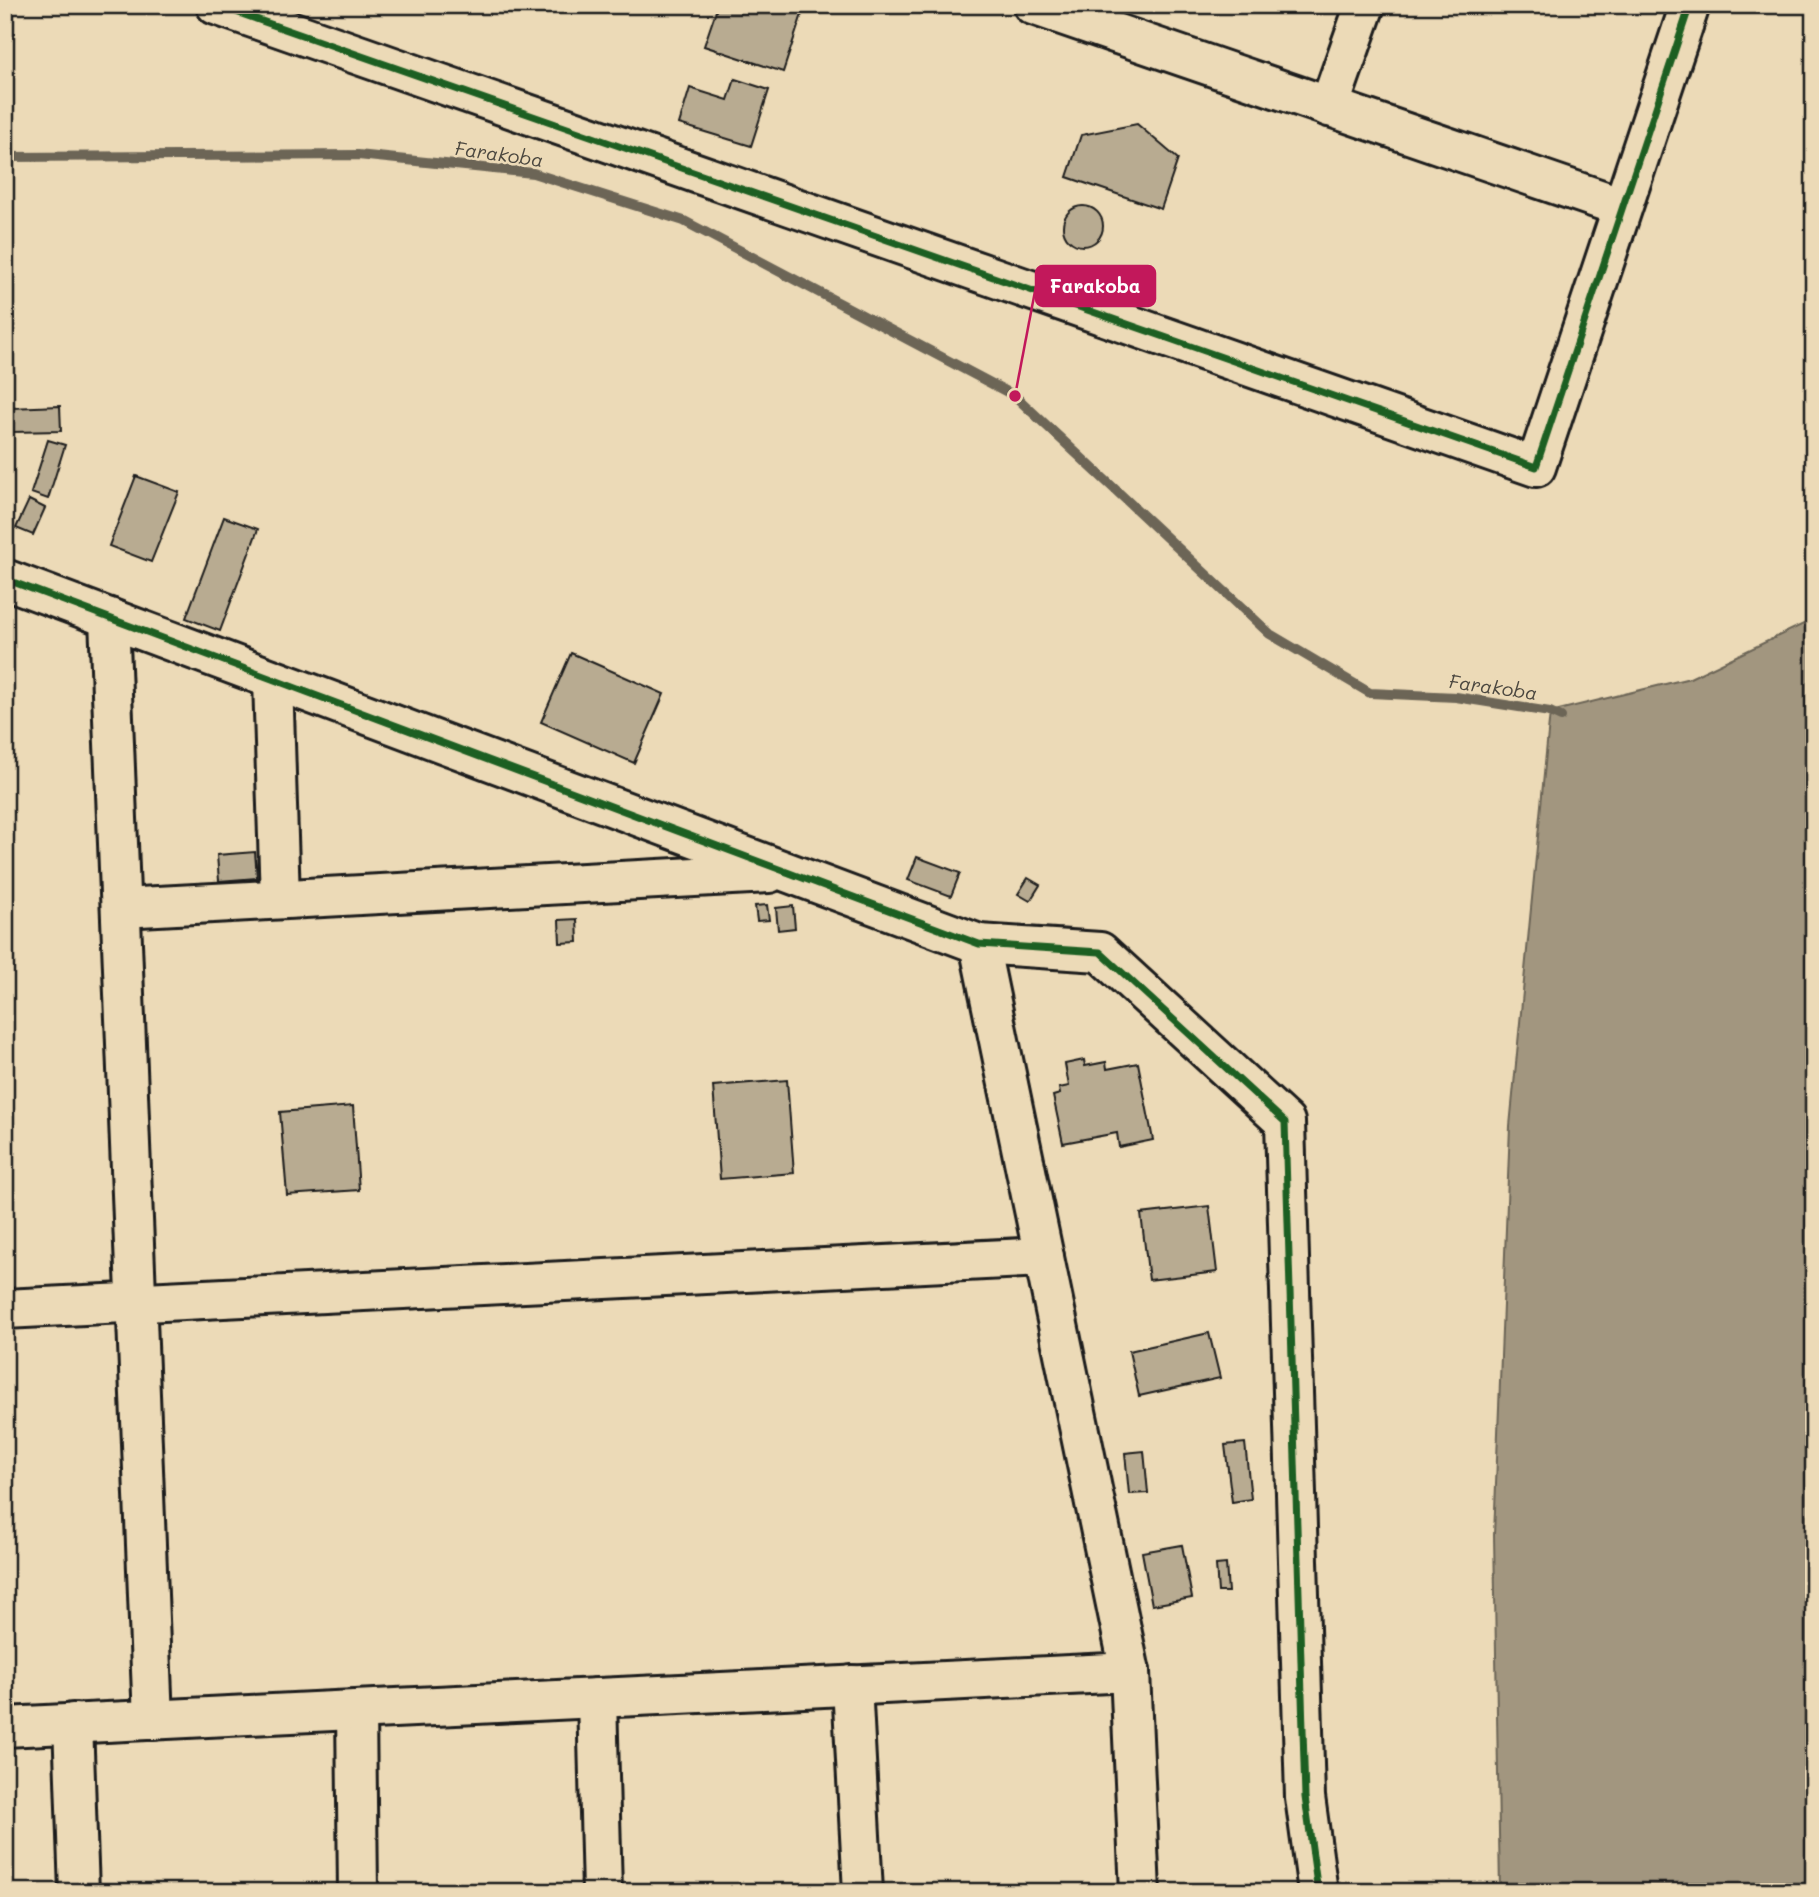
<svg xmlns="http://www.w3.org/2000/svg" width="1819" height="1897" viewBox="0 0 1819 1897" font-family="Mali,sans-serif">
<rect width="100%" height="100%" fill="#ecdab7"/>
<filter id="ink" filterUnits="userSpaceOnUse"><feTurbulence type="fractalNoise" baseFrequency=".0143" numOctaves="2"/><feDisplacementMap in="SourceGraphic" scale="14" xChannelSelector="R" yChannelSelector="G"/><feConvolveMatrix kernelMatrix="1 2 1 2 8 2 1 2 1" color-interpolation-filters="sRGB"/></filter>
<g filter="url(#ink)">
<polygon fill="#a2967f" stroke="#6c6557" stroke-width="2" points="1814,619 1814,1892 1500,1892 1494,1535 1510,1126 1550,712 1690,678"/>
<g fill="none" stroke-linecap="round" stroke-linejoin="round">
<polyline stroke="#6c6557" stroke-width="10" points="5,157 358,155 533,173 684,221 1015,396 1270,634 1370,693 1456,697 1550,712 1561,717"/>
</g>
<g fill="#b8ab91" stroke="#1c1c1c" stroke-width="2">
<polygon points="718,5 805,5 783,72 704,46"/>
<polygon points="735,79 769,90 751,146 679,124 690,88 728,100"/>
<polygon points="1137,124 1178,159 1161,209 1067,177 1081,135"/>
<circle cx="1083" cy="226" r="20"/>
<polygon points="60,406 61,431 11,432 10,408"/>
<polygon points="48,440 65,445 48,499 31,493"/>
<polygon points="136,476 179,492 151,562 109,546"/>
<polygon points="29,500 45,508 33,535 16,528"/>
<polygon points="224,517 258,529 220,631 186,618"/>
<polygon points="571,653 664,694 634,763 541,722"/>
<polygon points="255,852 257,878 219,881 217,855"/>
<polygon points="917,857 960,873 951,896 908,880"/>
<polygon points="1028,878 1040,885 1030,901 1018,894"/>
<polygon points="767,905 769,920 757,921 755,906"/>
<polygon points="793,906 795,928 778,930 776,908"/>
<polygon points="577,919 578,942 560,943 559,920"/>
<polygon points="1084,1060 1085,1066 1106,1062 1107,1069 1138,1063 1153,1140 1119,1147 1117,1133 1063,1143 1053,1096 1060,1094 1059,1088 1069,1086 1065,1064"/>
<polygon points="787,1080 794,1173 720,1179 713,1086"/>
<polygon points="353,1106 359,1190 287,1195 280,1112"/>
<polygon points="1209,1206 1217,1272 1149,1280 1141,1214"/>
<polygon points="1209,1333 1220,1378 1139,1396 1129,1351"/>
<polygon points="1245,1443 1251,1499 1232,1502 1225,1445"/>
<polygon points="1144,1451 1148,1493 1129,1494 1125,1453"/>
<polygon points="1182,1545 1192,1598 1152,1605 1142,1552"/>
<polygon points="1226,1564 1228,1592 1218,1592 1216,1565"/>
</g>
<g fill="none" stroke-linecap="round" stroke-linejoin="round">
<g stroke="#1c1c1c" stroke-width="44">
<g id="minor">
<polyline points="216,5 1536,467 1690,5"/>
<polyline points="1033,5 1622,207"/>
<polyline points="1329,107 1365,5"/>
<polyline points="5,579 979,944 1100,952 1285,1122 1305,1797 1318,1892"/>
<polyline points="109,618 153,1720"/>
<polyline points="273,680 280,899"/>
<polyline points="121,908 769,873"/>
<polyline points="979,944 1130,1672 1140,1892"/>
<polyline points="5,1309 1044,1257"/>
<polyline points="852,1685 863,1892"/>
<polyline points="597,1698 602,1892"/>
<polyline points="356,1710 358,1892"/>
<polyline points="73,1723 79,1892"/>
<polyline points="5,1727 1130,1672"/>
</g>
</g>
<use href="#minor" stroke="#ecdab7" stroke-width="38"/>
<g stroke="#ecdab7" stroke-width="11">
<g id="cycleway">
<polyline points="216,5 1536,467 1690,5"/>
<polyline points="5,579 979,944 1100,952 1285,1122 1305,1797 1318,1892"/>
</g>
</g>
<use href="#cycleway" stroke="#1b5e20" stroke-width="7"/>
</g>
</g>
<g text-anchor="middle" stroke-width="5" stroke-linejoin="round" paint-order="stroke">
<g font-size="19" font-style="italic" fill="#4b473f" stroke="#ecdab7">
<text transform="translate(499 154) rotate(8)" y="7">Farakoba</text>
<text transform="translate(1493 687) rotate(8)" y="7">Farakoba</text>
</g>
</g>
<path fill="none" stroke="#c2185b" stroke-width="2.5" d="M1015 396L1036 286"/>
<circle fill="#c2185b" stroke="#ecdab7" stroke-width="2.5" cx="1015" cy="396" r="7"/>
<rect fill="#c2185b" stroke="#c2185b" stroke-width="2.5" x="1036" y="266" width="119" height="40" rx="7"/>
<g font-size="19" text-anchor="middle" font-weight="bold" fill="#fff">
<text x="1095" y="293">Farakoba</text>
</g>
<rect width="1819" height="1897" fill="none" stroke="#ecdab7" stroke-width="28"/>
<rect x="14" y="14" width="1791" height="1869" fill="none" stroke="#1c1c1c" stroke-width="2.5" filter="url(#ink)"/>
</svg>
